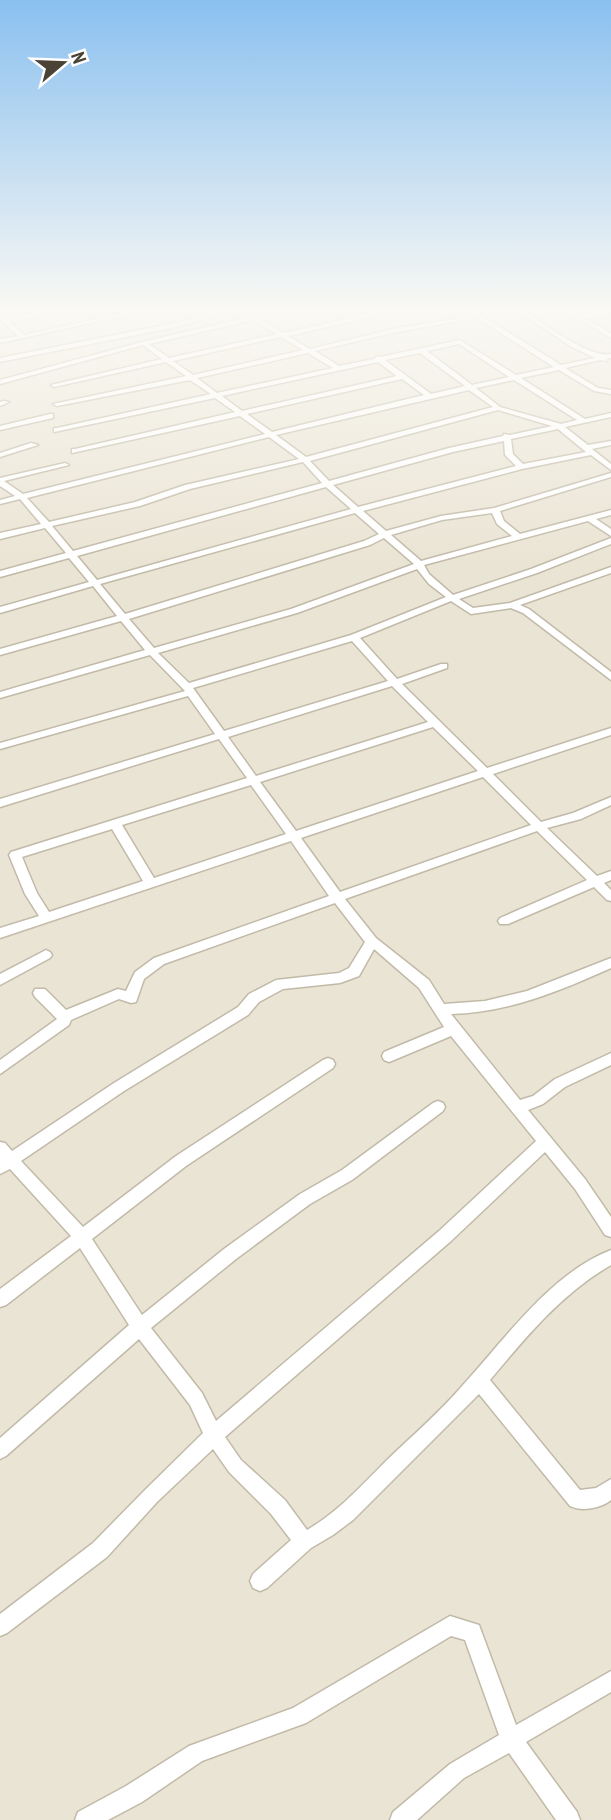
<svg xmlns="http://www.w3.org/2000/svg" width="611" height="1820" viewBox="0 0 611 1820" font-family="'PT Sans Narrow',sans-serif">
<rect width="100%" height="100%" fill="#f5f1e7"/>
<polygon fill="#eae4d4" points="0,309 280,309 297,314 345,309 611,309 611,1820 0,1820"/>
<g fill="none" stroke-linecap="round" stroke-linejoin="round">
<g stroke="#c2baa8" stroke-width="3">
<g id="street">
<polygon points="54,309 68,309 10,322 24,335 141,309 154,309 0,343 0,339 18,336 1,320 1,318 7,319"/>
<path d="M 226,309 L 244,309 L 283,333 L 391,309 L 404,309 L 288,336 L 310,349 L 397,328 L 455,319 L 458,321 L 397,332 L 315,351 L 339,366 L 374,359 L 377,356 L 380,357 L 460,340 L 516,375 L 554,367 L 463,309 L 471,309 L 561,365 L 595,358 L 572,347 L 514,309 L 522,309 C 542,322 589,359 611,354 L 611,358 L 607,359 L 607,361 L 600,360 L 565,368 L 598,388 L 611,390 L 611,394 L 594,391 L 559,370 L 521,378 L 585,419 L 611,413 L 611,417 L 565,427 L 588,445 L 611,441 L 611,445 L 592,449 L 611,464 L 611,470 L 591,455 L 522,469 L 363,511 L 386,531 L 441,516 L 494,508 L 611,473 L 611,477 L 500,511 L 504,521 L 520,534 L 611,510 L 611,515 L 596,519 L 611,529 L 611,536 L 588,521 L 424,565 L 429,574 L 453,595 L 531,569 L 611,538 L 611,544 L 537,573 L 459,599 L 473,608 L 510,603 L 611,567 L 611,573 L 520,605 L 529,609 L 611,672 L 611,680 L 523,613 L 511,608 L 471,614 L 451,601 L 360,638 L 397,679 L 441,664 L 447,664 L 447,668 L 402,684 L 487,768 L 611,728 L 611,735 L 493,774 L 541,822 L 573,813 L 611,797 L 611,805 L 581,819 L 547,828 L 597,876 L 611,871 L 611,880 L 604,883 L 611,890 L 611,901 L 607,900 L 594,887 L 508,924 L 500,924 L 498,921 L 500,918 L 587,880 L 537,831 L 345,899 L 376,938 L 429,980 L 444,1004 L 485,1001 L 527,991 L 611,958 L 611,968 C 560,991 507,1013 451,1014 L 520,1100 L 533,1096 L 555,1079 L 611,1053 L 611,1065 L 565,1087 L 543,1104 L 528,1110 L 585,1179 L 611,1217 L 611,1237 L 605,1235 L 575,1189 L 545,1152 L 451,1241 L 225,1437 L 241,1460 L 285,1500 L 307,1530 C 338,1512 362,1485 387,1460 C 413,1435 440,1412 463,1385 C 505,1339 551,1273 611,1250 L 611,1265 C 562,1293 525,1338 490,1380 L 580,1490 L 596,1488 L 611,1479 L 611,1500 C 601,1508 582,1512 570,1506 L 479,1394 L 353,1520 L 333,1535 L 311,1548 L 267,1588 L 260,1591 L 253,1588 L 250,1581 L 253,1574 L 291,1540 L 271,1514 L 229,1472 L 213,1449 L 157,1502 L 107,1557 L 7,1633 L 0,1636 L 0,1614 L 93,1543 L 145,1490 L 203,1433 L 190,1405 L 139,1339 L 6,1456 L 0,1459 L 0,1438 L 129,1325 L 80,1248 L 6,1305 L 0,1307 L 0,1289 L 71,1236 L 10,1169 L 0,1174 L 0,1142 L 5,1143 L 12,1151 L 114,1083 L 238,1007 L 249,994 L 276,980 L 339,973 L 349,968 L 365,942 L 335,903 L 164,964 L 144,979 L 136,1002 L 131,1003 L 119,999 L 71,1020 L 69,1025 L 0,1074 L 0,1060 L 57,1019 L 35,997 L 33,993 L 35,989 L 45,989 L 66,1010 L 118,989 L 126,991 L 135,972 L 154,958 L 329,896 L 291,841 L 0,938 L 0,928 L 39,916 L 25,894 L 9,855 L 11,852 L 247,778 L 219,739 L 0,807 L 0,799 L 215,734 L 188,696 L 0,749 L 0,743 L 185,691 L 150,655 L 0,698 L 0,692 L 145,650 L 121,621 L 0,655 L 0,649 L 117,616 L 93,586 L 0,613 L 0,607 L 89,582 L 69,558 L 0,577 L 0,571 L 66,553 L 45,528 L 0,539 L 0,533 L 41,524 L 20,499 L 0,504 L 0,500 L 15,496 L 0,486 L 0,478 L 65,463 L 69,465 L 4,481 L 23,494 L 265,434 L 240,416 L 72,453 L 72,449 L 75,449 L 235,412 L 215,398 L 54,432 L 54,428 L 57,428 L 211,394 L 190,380 L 57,406 L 53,404 L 186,376 L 166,362 L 54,387 L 51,385 L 162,359 L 143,345 L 0,384 L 0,380 L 142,342 L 249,317 L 237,310 L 176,327 L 0,362 L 0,358 L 175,323 ZM 253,320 L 277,334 L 169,358 L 149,344 ZM 281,337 L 303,350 L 193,375 L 173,361 ZM 459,344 L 509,377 L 472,385 L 427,351 ZM 308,353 L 333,368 L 217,393 L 197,378 ZM 420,353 L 465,386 L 431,394 L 385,360 ZM 378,362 L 397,376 L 242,411 L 222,396 ZM 402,379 L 424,395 L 272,432 L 247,414 ZM 514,380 L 577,420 L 561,424 L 500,407 L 476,388 ZM 469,390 L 493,407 L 306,457 L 276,435 ZM 498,410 L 552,426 L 510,435 L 504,434 L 503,436 L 449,448 L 329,481 L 310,461 ZM 558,429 L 586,452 L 523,464 L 513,454 L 511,439 ZM 269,437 L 299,459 L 185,485 L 135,502 L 49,522 L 27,498 ZM 504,441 L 505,455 L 516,466 L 358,507 L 333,485 L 453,452 ZM 303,462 L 322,483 L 73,551 L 52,526 L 140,506 L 190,489 ZM 326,487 L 351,509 L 97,580 L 77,556 ZM 355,513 L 379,534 L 364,541 L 125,614 L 100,584 ZM 492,513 L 497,524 L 512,536 L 421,561 L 391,535 L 442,520 ZM 384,538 L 414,564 L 291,609 L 154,648 L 129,619 L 370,545 ZM 417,569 L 429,584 L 446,597 L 351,635 L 189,683 L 158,653 L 297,613 ZM 352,641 L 388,681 L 224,731 L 193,688 ZM 392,686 L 428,722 L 256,776 L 228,737 ZM 433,727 L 478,771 L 296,831 L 260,782 ZM 483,777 L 531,825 L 340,892 L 301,838 ZM 251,785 L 286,834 L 154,878 L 122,825 ZM 112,829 L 143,881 L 49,912 L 37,893 L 22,857 ZM 374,949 L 419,988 L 444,1027 L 384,1052 L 382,1056 L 384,1060 L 389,1062 L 394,1060 L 451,1036 L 536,1141 L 439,1231 L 216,1421 L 202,1393 L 151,1328 L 236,1259 L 310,1204 L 352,1180 L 443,1111 L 445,1107 L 443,1103 L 438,1101 L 433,1103 L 342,1170 L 300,1194 L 224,1249 L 142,1315 L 92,1239 L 186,1166 L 333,1068 L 335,1064 L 333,1060 L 328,1058 L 323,1060 L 176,1156 L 83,1227 L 21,1161 L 124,1091 L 248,1015 L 259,1002 L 283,989 L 340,983 L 359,976 Z"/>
<polygon points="561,309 569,309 579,315 611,310 611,314 584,318 611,333 611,338"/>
<polygon points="4,401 9,402 0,406 0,402"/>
<polygon points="50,414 53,414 53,418 0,430 0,426"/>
<polygon points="31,443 38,445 0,457 0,453"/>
<polygon points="46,950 50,952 52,955 50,958 0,985 0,974"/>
<polygon points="450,1616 479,1625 516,1725 611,1671 611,1692 526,1742 577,1812 580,1820 556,1820 509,1753 464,1778 417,1820 390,1820 393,1812 450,1764 499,1735 465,1640 451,1636 306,1723 202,1761 142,1802 108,1820 75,1820 78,1812 126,1786 189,1746 293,1708"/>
</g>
</g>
<use href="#street" fill="#fff" fill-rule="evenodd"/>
</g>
<linearGradient id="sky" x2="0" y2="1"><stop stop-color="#8ac0ef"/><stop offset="0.55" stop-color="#faf9f4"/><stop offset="1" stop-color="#faf9f4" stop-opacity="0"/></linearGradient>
<rect width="611" height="564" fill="url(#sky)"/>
<g transform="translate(63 63) rotate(71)" stroke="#ffffff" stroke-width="5" paint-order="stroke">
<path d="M0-5L12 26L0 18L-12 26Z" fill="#4a4235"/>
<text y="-10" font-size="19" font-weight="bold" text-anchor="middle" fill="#4a4235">N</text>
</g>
</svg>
